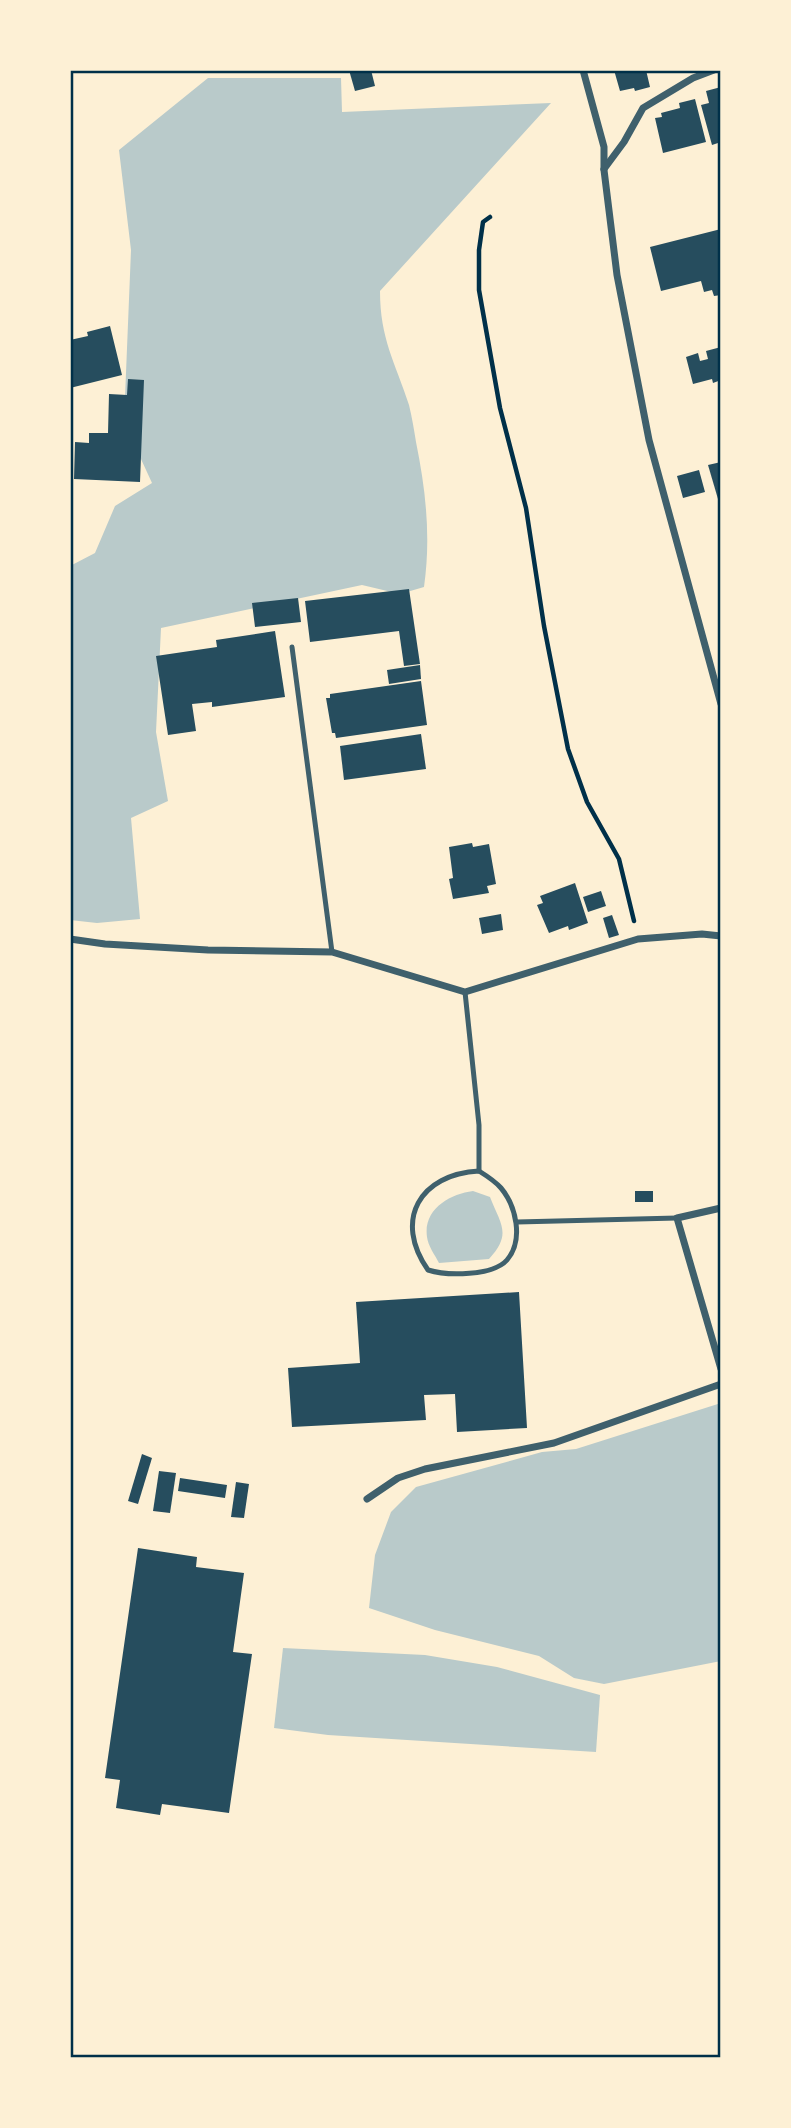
<svg xmlns="http://www.w3.org/2000/svg" width="791" height="2128" viewBox="0 0 791 2128" font-family="'Exo 2',sans-serif">
<rect width="100%" height="100%" fill="#fdf0d5"/>
<g fill="#b9caca">
<path d="M 208,78 L 341,78 L 342,112 L 551,103 L 380,291 C 380,339 395,362 409,405 C 412,417 414,430 416,442 C 426,491 431,538 424,587 L 400,594 L 362,585 L 161,628 L 156,732 L 168,801 L 131,818 L 140,919 L 97,923 L 70,920 L 70,566 L 95,553 L 115,506 L 152,483 L 124,422 L 131,250 L 119,150 Z"/>
<path d="M 473,1191 L 490,1197 C 501,1225 512,1234 489,1259 L 439,1263 C 435,1255 428,1246 427,1237 C 423,1209 450,1194 473,1191 Z"/>
<polygon points="721,1403 721,1661 604,1684 574,1678 539,1656 435,1630 369,1608 375,1555 391,1512 416,1487 542,1452 576,1449"/>
<polygon points="283,1648 425,1655 497,1667 600,1695 596,1752 328,1735 274,1728"/>
</g>
<g fill="#264d5e">
<polygon points="349,70 371,70 375,86 355,91"/>
<polygon points="614,70 646,70 650,87 635,91 634,88 620,91"/>
<polygon points="721,87 721,142 712,145 701,105 709,103 706,91"/>
<polygon points="695,99 706,142 663,153 655,118 662,117 661,113 680,108 679,103"/>
<polygon points="721,229 721,295 714,296 712,290 704,292 701,281 661,291 650,247"/>
<polygon points="110,326 122,375 70,388 70,340 88,336 87,332"/>
<polygon points="721,347 721,380 713,383 712,379 693,384 686,357 698,353 700,361 708,359 706,351"/>
<polygon points="128,379 144,380 140,482 74,479 75,442 89,443 89,433 108,433 109,394 127,395"/>
<polygon points="721,462 721,498 718,499 708,465"/>
<polygon points="699,470 705,492 683,498 677,476"/>
<polygon points="409,589 420,664 404,666 399,631 310,642 305,601"/>
<polygon points="298,598 301,622 255,627 252,603"/>
<polygon points="275,631 285,697 212,707 212,702 192,704 196,731 168,735 156,656 217,647 216,640"/>
<polygon points="420,665 421,679 389,684 387,670"/>
<polygon points="421,681 427,725 336,738 335,733 332,733 326,698 330,698 330,694"/>
<polygon points="421,734 426,769 344,780 340,746"/>
<polygon points="472,843 473,847 489,844 496,884 487,886 489,893 453,899 449,879 453,878 449,847"/>
<polygon points="575,883 588,923 569,930 568,926 549,933 537,905 543,903 540,896"/>
<polygon points="601,891 606,906 588,912 583,897"/>
<polygon points="501,914 503,930 482,934 479,918"/>
<polygon points="612,915 619,935 609,938 603,918"/>
<rect x="635" y="1191" width="18" height="11"/>
<polygon points="519,1292 527,1428 457,1432 455,1394 424,1395 426,1420 292,1427 288,1368 360,1363 356,1302"/>
<polygon points="142,1454 152,1458 138,1504 128,1501"/>
<polygon points="159,1471 176,1473 170,1513 153,1511"/>
<polygon points="180,1478 227,1485 225,1498 178,1491"/>
<polygon points="236,1482 249,1484 244,1518 231,1517"/>
<polygon points="138,1548 197,1557 196,1567 244,1573 233,1652 252,1654 229,1813 162,1804 160,1815 116,1808 120,1780 105,1778"/>
</g>
<g fill="none" stroke-linecap="round" stroke-linejoin="round">
<polyline stroke="#003049" stroke-width="4.5" points="490,217 483,222 479,250 479,290 500,408 526,508 544,626 568,749 587,802 619,859 634,921"/>
<g stroke="#3f606c" stroke-width="5">
<polyline points="292,647 332,952"/>
<polyline points="465,992 479,1125 479,1171"/>
<path d="M 479,1171 C 487,1176 495,1181 501,1188 C 516,1206 524,1240 507,1260 C 493,1276 447,1276 428,1270 C 393,1220 420,1174 479,1171 Z"/>
<polyline points="517,1222 677,1218"/>
</g>
<g stroke="#3f606c" stroke-width="7">
<polyline points="583,70 604,147 604,170 617,275 649,440 721,704"/>
<polyline points="604,169 624,142 643,108 693,78 714,70"/>
<polyline points="70,939 105,944 208,950 332,952 465,992 638,939 702,934 721,936"/>
<polyline points="721,1208 677,1218 721,1369"/>
<polyline points="367,1499 398,1478 425,1469 554,1443 721,1384"/>
</g>
</g>
<rect width="791" height="2128" fill="none" stroke="#fdf0d5" stroke-width="144"/>
<rect x="72" y="72" width="647" height="1984" fill="none" stroke="#003049" stroke-width="2.5"/>
</svg>
